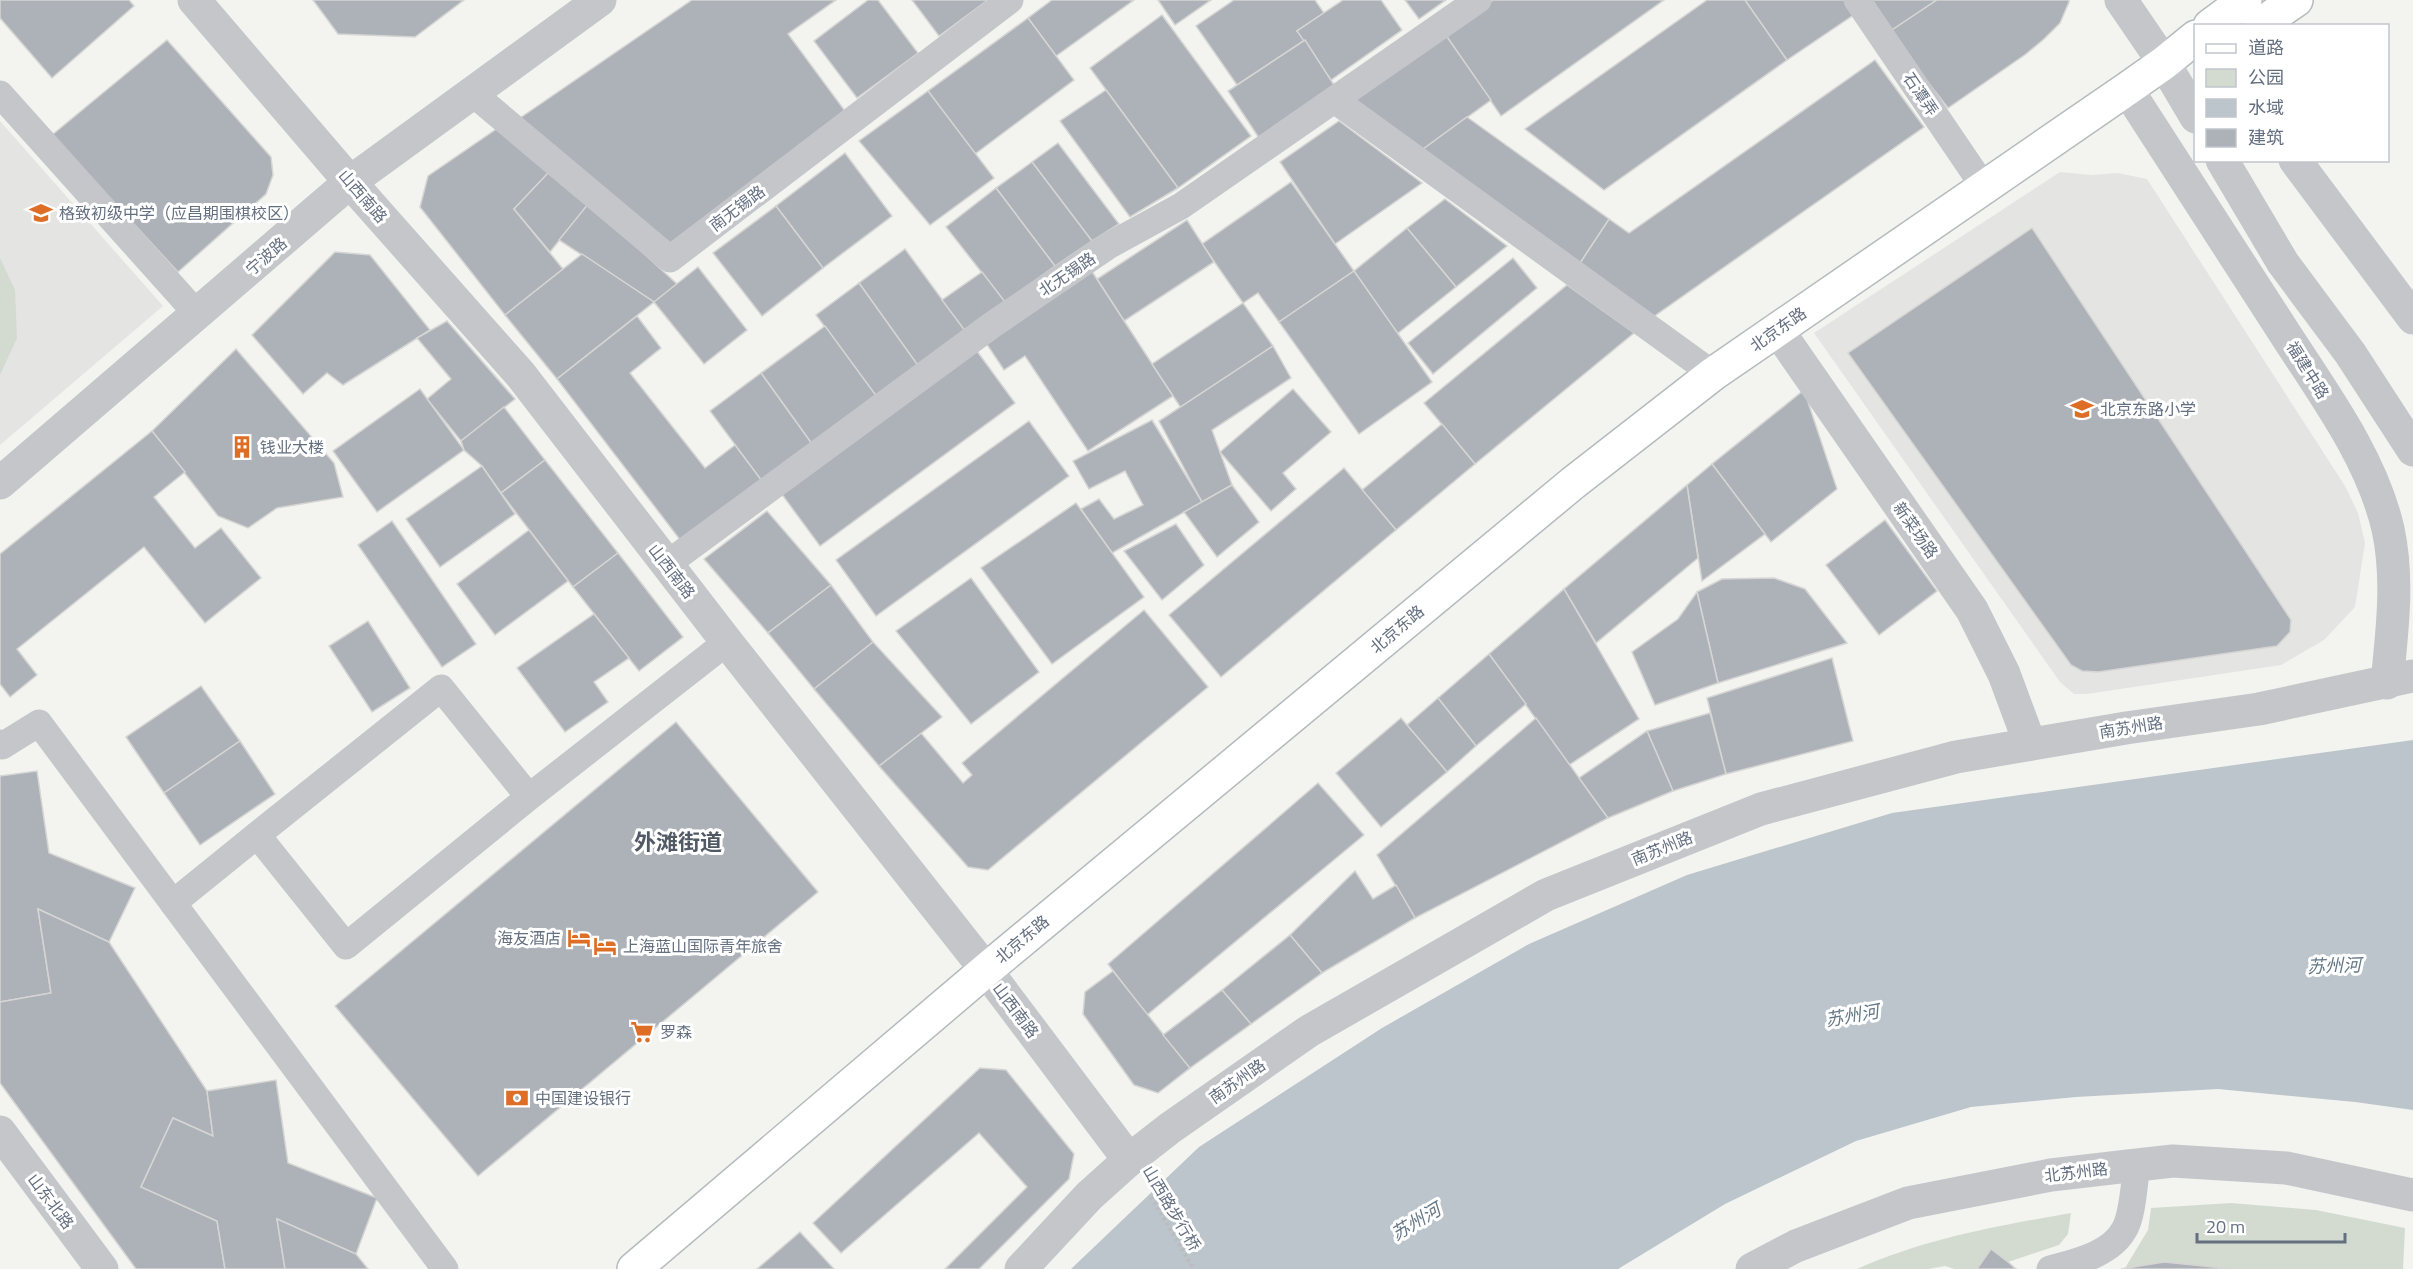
<svg xmlns="http://www.w3.org/2000/svg" width="2413" height="1269" viewBox="0 0 2413 1269" font-family="'Titillium Web','Noto Sans SC',sans-serif">
<rect width="100%" height="100%" fill="#f3f4f0"/>
<g fill="#e4e4e3">
<polygon points="0,121 163,306 0,445"/>
<polygon points="2060,172 2092,175 2118,173 2147,179 2345,486 2358,513 2365,543 2355,607 2324,640 2281,665 2087,694 2074,694 2060,682 1814,333"/>
</g>
<g fill="#d3dbd1">
<polygon points="0,258 15,290 17,338 0,375"/>
<polygon points="2231,1203 2316,1210 2405,1228 2403,1269 2233,1269 2164,1262 2125,1268 2148,1230 2151,1208"/>
<path d="M 2071,1213 L 2068,1234 L 2059,1245 L 2008,1262 L 1991,1249 L 1977,1269 L 1954,1269 L 1945,1266 L 1928,1269 L 1857,1269 C 1927,1238 1997,1226 2071,1213 Z"/>
</g>
<polygon fill="#bcc5cb" points="2413,740 2413,1110 2355,1102 2218,1089 2076,1097 1971,1107 1856,1141 1725,1204 1618,1269 1071,1269 1199,1147 1382,1028 1529,944 1687,875 1892,813"/>
<g fill="#adb1b8" stroke="#d5d5d3" stroke-width="1.5">
<polygon points="0,0 129,0 134,6 52,78 0,18"/>
<polygon points="313,0 464,0 415,37 338,34"/>
<polygon points="692,0 836,0 788,34 845,111 669,247 520,118"/>
<polygon points="868,0 878,0 918,53 857,98 814,41"/>
<polygon points="912,0 988,0 939,36"/>
<polygon points="1052,0 1134,0 1056,56 1028,18"/>
<polygon points="1158,0 1211,0 1175,25"/>
<polygon points="1234,0 1315,0 1324,13 1297,31 1305,40 1237,85 1196,26"/>
<polygon points="1343,0 1381,0 1402,30 1331,80 1297,31"/>
<polygon points="1405,0 1446,0 1419,19"/>
<polygon points="1493,0 1664,0 1501,116 1445,34"/>
<polygon points="1707,0 1745,0 1787,60 1604,190 1525,129"/>
<polygon points="1745,0 1845,0 1855,14 1787,60"/>
<polygon points="1868,0 1937,0 1889,32"/>
<polygon points="1937,0 2069,0 2069,2 2060,23 2044,39 2026,54 1948,108 1889,32"/>
<polygon points="1162,15 1251,136 1178,188 1090,68"/>
<polygon points="1028,18 1074,80 975,154 928,91"/>
<polygon points="1445,34 1491,100 1419,152 1353,99"/>
<polygon points="167,40 271,157 273,175 266,194 178,272 52,135"/>
<polygon points="1305,40 1336,88 1259,138 1228,91"/>
<polygon points="1875,60 1924,127 1653,317 1578,266 1609,219 1629,233"/>
<polygon points="1106,90 1178,188 1130,217 1060,121"/>
<polygon points="928,91 994,178 930,225 859,141"/>
<polygon points="1467,117 1609,219 1578,266 1419,152"/>
<polygon points="1339,121 1422,183 1335,244 1280,162"/>
<polygon points="498,128 550,171 514,209 563,269 505,315 420,207 428,176"/>
<polygon points="1058,143 1119,224 1092,241 1032,162"/>
<polygon points="845,153 892,216 823,268 776,206"/>
<polygon points="1032,162 1092,241 1055,266 996,188"/>
<polygon points="550,171 589,203 550,252 514,209"/>
<polygon points="1291,182 1354,271 1279,322 1258,293 1243,303 1202,244"/>
<polygon points="996,188 1055,266 1005,302 946,227"/>
<polygon points="1445,199 1507,246 1456,287 1407,228"/>
<polygon points="589,203 677,284 654,302 559,240"/>
<polygon points="776,206 823,268 762,316 713,253"/>
<polygon points="1187,220 1214,262 1124,321 1097,279"/>
<polygon points="1407,228 1456,287 1397,334 1354,271"/>
<polygon points="2032,228 2291,620 2290,632 2277,646 2098,672 2082,671 2071,665 1848,353"/>
<polygon points="905,249 966,332 919,367 859,283"/>
<polygon points="335,252 370,255 430,330 343,385 327,373 303,394 252,335"/>
<polygon points="582,254 654,302 557,379 505,315"/>
<polygon points="1513,258 1537,288 1433,374 1408,343"/>
<polygon points="698,267 747,330 704,364 654,302"/>
<polygon points="1091,270 1173,396 1088,451 1025,356 1004,370 984,340"/>
<polygon points="1354,271 1432,382 1359,434 1279,322"/>
<polygon points="982,272 1005,302 966,332 942,300"/>
<polygon points="859,283 919,367 877,397 816,315"/>
<polygon points="1567,285 1634,333 1475,464 1424,403"/>
<polygon points="1243,303 1273,346 1181,408 1152,364"/>
<polygon points="637,316 661,348 630,373 705,468 735,445 763,482 681,541 557,379"/>
<polygon points="447,321 515,399 461,441 427,399 451,379 417,338"/>
<polygon points="825,326 877,397 812,444 761,373"/>
<polygon points="1273,346 1291,378 1212,430 1232,485 1202,502 1159,421"/>
<polygon points="974,347 1015,403 820,546 778,489"/>
<polygon points="236,349 334,463 343,497 277,508 248,528 218,516 152,431"/>
<polygon points="761,373 812,444 762,481 710,411"/>
<polygon points="420,389 464,450 377,512 333,451"/>
<polygon points="1293,389 1331,432 1283,473 1296,489 1271,511 1220,452"/>
<polygon points="1804,390 1837,489 1771,542 1712,464"/>
<polygon points="504,407 545,460 501,493 482,466 464,450 461,441"/>
<polygon points="1152,420 1202,502 1112,553 1081,509 1099,499 1114,519 1143,505 1125,471 1089,489 1073,461"/>
<polygon points="1029,421 1069,476 876,616 836,560"/>
<polygon points="1442,424 1475,464 1396,530 1362,490"/>
<polygon points="152,431 185,472 154,497 195,548 221,528 261,578 205,623 144,547 17,649 37,675 10,697 0,684 0,554"/>
<polygon points="545,460 618,553 573,587 501,493"/>
<polygon points="1712,464 1765,534 1702,581 1687,485"/>
<polygon points="482,466 515,514 440,567 406,519"/>
<polygon points="1344,468 1396,530 1221,677 1169,615"/>
<polygon points="1232,485 1259,522 1217,557 1184,512"/>
<polygon points="1687,485 1698,558 1596,643 1564,589"/>
<polygon points="1076,503 1144,597 1052,664 981,568"/>
<polygon points="767,511 831,585 768,633 704,559"/>
<polygon points="1885,520 1937,591 1879,635 1826,565"/>
<polygon points="392,521 476,644 442,667 358,545"/>
<polygon points="1176,524 1204,565 1162,600 1124,551"/>
<polygon points="529,530 568,581 495,635 457,584"/>
<polygon points="618,553 683,637 639,671 573,587"/>
<polygon points="971,578 1039,672 971,724 896,631"/>
<polygon points="1774,578 1805,589 1847,643 1718,683 1697,592 1722,579"/>
<polygon points="831,585 873,642 814,689 768,633"/>
<polygon points="1564,589 1639,719 1569,765 1489,654"/>
<polygon points="1697,592 1718,683 1655,705 1632,652 1678,619"/>
<polygon points="1144,610 1208,687 988,870 968,867 879,766 921,733 963,783 972,775 962,763"/>
<polygon points="594,614 629,658 594,682 608,702 565,732 517,668"/>
<polygon points="368,621 410,688 372,712 329,646"/>
<polygon points="873,642 942,717 879,766 814,689"/>
<polygon points="1489,654 1526,704 1476,746 1438,698"/>
<polygon points="1832,658 1853,741 1726,774 1707,698"/>
<polygon points="201,686 240,741 164,793 126,737"/>
<polygon points="1438,698 1476,746 1447,772 1407,725"/>
<polygon points="1710,713 1726,774 1673,791 1647,731"/>
<polygon points="1401,718 1447,772 1381,827 1336,773"/>
<polygon points="1536,718 1608,818 1415,918 1377,855"/>
<polygon points="676,722 818,892 478,1176 335,1006"/>
<polygon points="1647,731 1673,791 1608,818 1579,778"/>
<polygon points="240,741 275,794 200,845 164,793"/>
<polygon points="37,771 49,853 135,888 109,942 38,909 51,993 0,1002 0,776"/>
<polygon points="1318,783 1364,835 1147,1015 1108,964"/>
<polygon points="1355,871 1373,899 1396,885 1415,918 1322,973 1290,935"/>
<polygon points="38,909 109,942 207,1091 213,1136 173,1118 141,1187 217,1221 225,1269 136,1269 0,1083 0,1002 51,993"/>
<polygon points="1290,935 1322,973 1251,1024 1222,990"/>
<polygon points="1113,971 1190,1068 1158,1093 1134,1085 1083,1014 1085,992"/>
<polygon points="1222,990 1251,1024 1190,1068 1163,1035"/>
<polygon points="980,1068 1006,1070 1074,1154 1069,1179 979,1269 945,1269 1027,1187 979,1133 841,1253 813,1223"/>
<polygon points="276,1080 288,1163 377,1198 356,1254 277,1219 285,1269 225,1269 217,1221 141,1187 173,1118 213,1136 207,1091"/>
<polygon points="277,1219 356,1254 368,1269 285,1269"/>
<polygon points="800,1232 834,1269 757,1269"/>
<polygon points="1991,1249 2008,1262 2016,1269 1977,1269"/>
<polygon points="2164,1262 2233,1269 2121,1269"/>
</g>
<g fill="none" stroke-linecap="round" stroke-linejoin="round">
<g stroke="#b6b9be" stroke-width="36">
<g id="secondary">
<polyline points="2210,26 2245,0"/>
<polyline points="2258,26 2296,0"/>
<polyline points="634,1269 986,970 1573,483 1713,374 2127,89 2164,63 2196,37"/>
</g>
</g>
<polyline stroke="#bbbcbf" stroke-width="4" stroke-dasharray="3 3" stroke-linecap="butt" points="1151,1197 1194,1269"/>
<g stroke="#c4c6ca" stroke-width="27">
<polyline points="1857,0 1984,187"/>
<polyline points="471,92 670,259 1010,0"/>
<polyline points="0,94 198,315"/>
<polyline points="1336,101 1713,374"/>
<polyline points="667,564 992,325 1108,246 1181,206 1478,0"/>
<polyline points="0,743 2,746 39,723 445,1269"/>
<polyline points="529,797 441,688 257,835 346,946 529,797 727,642"/>
<polyline points="173,903 257,835"/>
<path d="M 2050,1269 C 2075,1262 2110,1255 2124,1230 C 2133,1216 2134,1182 2137,1165"/>
</g>
<g stroke="#c4c6ca" stroke-width="33">
<polyline points="194,0 350,182 521,375 727,642 986,970 1129,1160"/>
<path d="M 2127,89 C 2178,168 2229,247 2280,326 C 2320,389 2371,455 2388,529 C 2399,580 2392,631 2387,683"/>
<polyline points="2295,160 2413,318"/>
<polyline points="1777,329 1972,610 2004,674 2030,744"/>
<polyline points="0,483 350,182 600,0"/>
<polyline points="0,1132 102,1269"/>
<polyline points="1021,1269 1089,1196 1129,1160 1170,1128 1309,1031 1546,895 1761,809 1956,757 2126,728 2259,709 2413,676"/>
<polyline points="1752,1269 1796,1246 1908,1203 2051,1175 2137,1165 2173,1161 2286,1168 2413,1195"/>
</g>
<g stroke="#c4c6ca" stroke-width="33">
<polyline points="2121,0 2164,63 2196,117"/>
<polyline points="2222,160 2283,263 2350,353 2413,450"/>
</g>
<use href="#secondary" stroke="#fff" stroke-width="33"/>
</g>
<defs>
<g id="school-bare" transform="scale(1.8)"><path d="M0-5L7-2L0 1L-7-2ZM-4 1L0 2.5L4 1V4Q0 6-4 4Z" fill="#de6d26" stroke="#fff" stroke-width="2.5" paint-order="stroke"/></g>
<g id="building-bare" transform="scale(1.8)"><path d="M-4-6H4V6H1V3H-1V6H-4ZM-2.5-4.3h1.7v1.8h-1.7ZM.8-4.3h1.7v1.8H.8ZM-2.5-1h1.7V.8h-1.7ZM.8-1h1.7V.8H.8Z" fill="#de6d26" stroke="#fff" stroke-width="2.5" paint-order="stroke"/></g>
<g id="hotel-bare" transform="scale(1.8)"><path d="M-6-4.5h1.5V1H6V5H4.5V3h-9V5H-6ZM-4 0a1.8 1.8 0 1 1 3.6 0ZM.5 0V-2.5h3Q6-2.5 6 0Z" fill="#de6d26" stroke="#fff" stroke-width="2.5" paint-order="stroke"/></g>
<g id="supermarket-bare" transform="scale(1.8)"><path d="M-6-5.5h2.5l.6 2H6L4.5 2H-2.5L-4.4-4H-6ZM-1.5 3.2a1.3 1.3 0 1 0 .1 0ZM3 3.2a1.3 1.3 0 1 0 .1 0Z" fill="#de6d26" stroke="#fff" stroke-width="2.5" paint-order="stroke"/></g>
<g id="bank-bare" transform="scale(1.8)"><path d="M-6-4H6V4H-6ZM0-2.3a2.3 2.3 0 1 0 0 4.6a2.3 2.3 0 1 0 0-4.6Z" fill="#de6d26" stroke="#fff" stroke-width="2.5" paint-order="stroke"/></g>
</defs>
<g fill-rule="evenodd">
<use href="#school-bare" x="41" y="213"/>
<use href="#school-bare" x="2082" y="409"/>
<use href="#building-bare" x="242" y="447"/>
<use href="#hotel-bare" x="579" y="938"/>
<use href="#hotel-bare" x="605" y="946"/>
<use href="#supermarket-bare" x="642" y="1032"/>
<use href="#bank-bare" x="517" y="1098"/>
</g>
<g text-anchor="middle" stroke-width="6" stroke-linejoin="round" paint-order="stroke">
<g font-size="16" fill="#646f80" stroke="#fff">
<text transform="translate(1921 94) rotate(56)" y="6">石潭弄</text>
<text transform="translate(363 196) rotate(49)" y="6">山西南路</text>
<text transform="translate(737 208) rotate(-37)" y="6">南无锡路</text>
<text transform="translate(266 256) rotate(-41)" y="6">宁波路</text>
<text transform="translate(1067 274) rotate(-34)" y="6">北无锡路</text>
<text transform="translate(1778 329) rotate(-35)" y="6">北京东路</text>
<text transform="translate(2308 370) rotate(58)" y="6">福建中路</text>
<text transform="translate(1916 530) rotate(55)" y="6">新菜场路</text>
<text transform="translate(672 571) rotate(52)" y="6">山西南路</text>
<text transform="translate(1397 629) rotate(-40)" y="6">北京东路</text>
<text transform="translate(2131 727) rotate(-9)" y="6">南苏州路</text>
<text transform="translate(1662 848) rotate(-22)" y="6">南苏州路</text>
<text transform="translate(1022 939) rotate(-40)" y="6">北京东路</text>
<text transform="translate(1016 1010) rotate(53)" y="6">山西南路</text>
<text transform="translate(1237 1081) rotate(-35)" y="6">南苏州路</text>
<text transform="translate(2076 1172) rotate(-7)" y="6">北苏州路</text>
<text transform="translate(51 1201) rotate(53)" y="6">山东北路</text>
<text transform="translate(1172 1208) rotate(59)" y="6">山西路步行桥</text>
</g>
<g font-size="16" fill="#646f80" stroke="#fff" text-anchor="start">
<text x="59" y="219">格致初级中学（应昌期围棋校区）</text>
<text x="2100" y="415">北京东路小学</text>
<text x="260" y="453">钱业大楼</text>
<text x="561" y="944" text-anchor="end">海友酒店</text>
<text x="623" y="952">上海蓝山国际青年旅舍</text>
<text x="660" y="1038">罗森</text>
<text x="535" y="1104">中国建设银行</text>
</g>
<g font-size="18" font-style="italic" fill="#647785" stroke="#fff">
<text transform="translate(2334 966) rotate(-2)" y="6">苏州河</text>
<text transform="translate(1852 1016) rotate(-10)" y="6">苏州河</text>
<text transform="translate(1416 1222) rotate(-31)" y="6">苏州河</text>
</g>
<g font-size="22" font-weight="bold" fill="#515965" stroke="#fff">
<text x="678" y="850">外滩街道</text>
</g>
</g>
<rect x="2194" y="24" width="195" height="138" fill="#ffffff" stroke="#c1c5cc" stroke-width="1.5"/>
<rect x="2206" y="44" width="30" height="9" fill="#ffffff" stroke="#c1c5cc" stroke-width="1.5"/>
<text x="2248" y="54" font-size="18" fill="#646f80">道路</text>
<rect x="2206" y="69" width="30" height="18" fill="#d3dbd1" stroke="#c1c5cc" stroke-width="1.5"/>
<text x="2248" y="84" font-size="18" fill="#646f80">公园</text>
<rect x="2206" y="99" width="30" height="18" fill="#bcc5cb" stroke="#c1c5cc" stroke-width="1.5"/>
<text x="2248" y="114" font-size="18" fill="#646f80">水域</text>
<rect x="2206" y="129" width="30" height="18" fill="#adb1b8" stroke="#c1c5cc" stroke-width="1.5"/>
<text x="2248" y="144" font-size="18" fill="#646f80">建筑</text>
<path d="M2197 1233v9h148v-9" fill="none" stroke="#646f80" stroke-width="3"/>
<text x="2206" y="1233" font-size="18" fill="#646f80" stroke="#ffffff" stroke-width="4.5" paint-order="stroke">20 m</text>
</svg>
